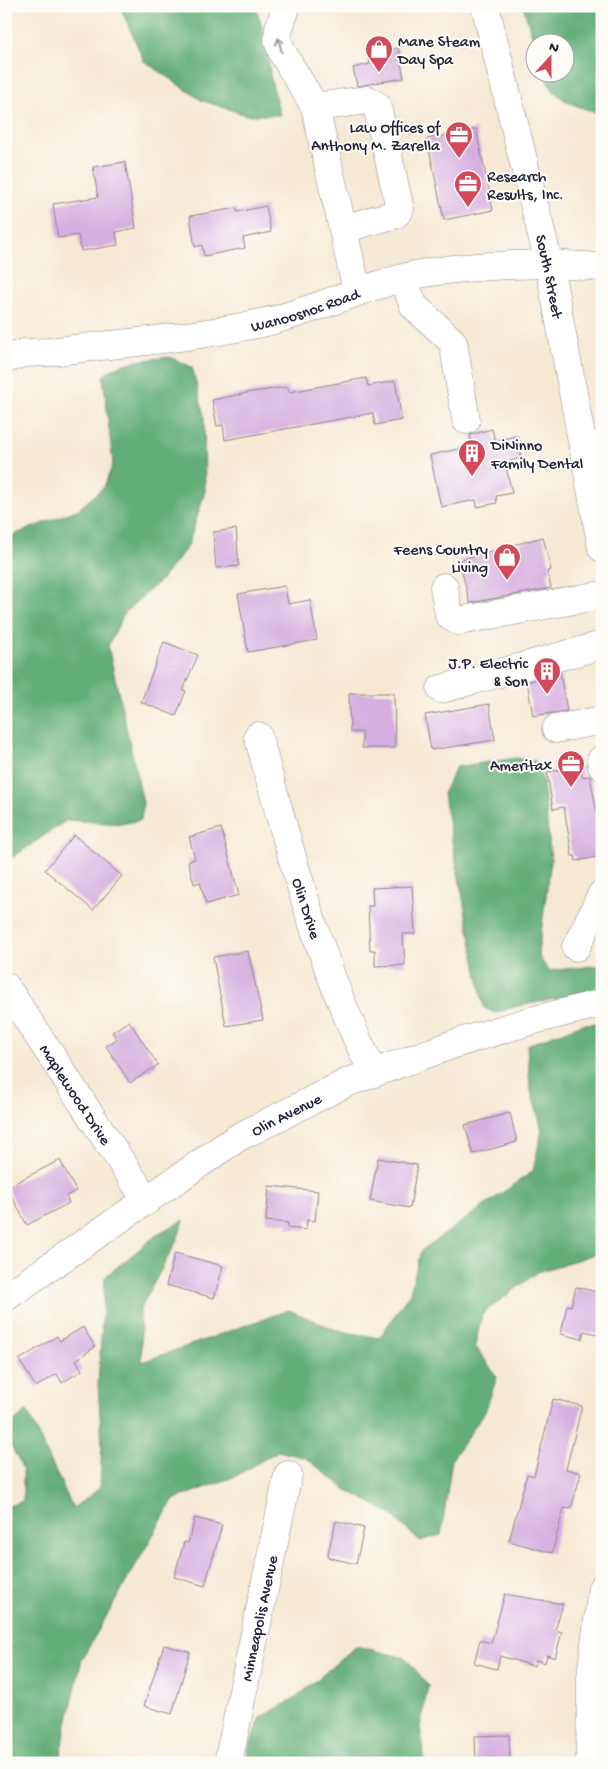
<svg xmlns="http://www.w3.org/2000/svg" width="608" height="1769" viewBox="0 0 608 1769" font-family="'Gochi Hand',sans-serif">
<rect width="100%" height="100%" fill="#fdfcf7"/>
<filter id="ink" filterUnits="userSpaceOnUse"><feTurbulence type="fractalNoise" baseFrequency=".02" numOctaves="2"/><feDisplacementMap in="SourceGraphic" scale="10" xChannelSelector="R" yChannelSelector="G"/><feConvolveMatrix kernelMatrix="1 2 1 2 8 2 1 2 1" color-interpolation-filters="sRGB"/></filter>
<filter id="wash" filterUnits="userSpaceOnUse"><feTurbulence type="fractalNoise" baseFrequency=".0096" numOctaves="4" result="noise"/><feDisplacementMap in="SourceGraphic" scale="20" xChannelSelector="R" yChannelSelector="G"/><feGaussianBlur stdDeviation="1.12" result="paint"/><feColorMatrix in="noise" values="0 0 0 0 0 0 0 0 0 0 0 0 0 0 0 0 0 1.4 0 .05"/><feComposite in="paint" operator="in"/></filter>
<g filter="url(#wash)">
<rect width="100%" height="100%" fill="#f6e9d4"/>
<g fill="#63ae77" stroke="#426859">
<polygon points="120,6 256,6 267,47 270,75 280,115 246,115 201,100 144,61"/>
<path d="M 523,6 L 602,6 L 602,114 C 576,106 553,101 544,73 L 566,72 L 566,42 L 536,42 L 535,45 Z"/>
<path d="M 170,357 L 192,367 L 204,416 L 205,491 L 188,546 L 162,579 L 125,612 L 108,646 L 143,803 L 141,820 L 121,824 L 67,820 L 6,862 L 6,538 L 79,509 L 104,487 L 113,464 L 103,376 C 121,360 147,360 170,357 Z"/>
<polygon points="516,758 536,761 543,782 551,860 538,954 548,971 602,965 602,988 593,992 518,1006 495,1013 484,1008 443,794 456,767"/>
<polygon points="602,1023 602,1252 538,1272 482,1314 475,1346 497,1377 485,1412 452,1459 441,1535 419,1541 391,1514 347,1490 306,1458 278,1451 236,1476 173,1500 82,1659 62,1745 61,1763 10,1763 12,1709 6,1703 6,1507 23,1501 23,1469 6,1436 6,1429 27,1411 73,1508 100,1488 102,1445 98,1385 105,1277 159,1233 184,1220 177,1240 140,1309 142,1362 289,1310 336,1330 379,1338 410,1293 421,1251 533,1171 542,1130 530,1087 527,1045 583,1024"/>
<polygon points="356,1646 406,1658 428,1686 420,1727 425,1763 246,1763 248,1750 261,1717 296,1698"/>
</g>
<g id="blocks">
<g fill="#d6afe0">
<polygon points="398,48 404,78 357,86 353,68 370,64 368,54"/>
<polygon points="476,129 493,210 444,220 427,139"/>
<polygon points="125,162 136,228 116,232 118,245 81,251 78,235 58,238 53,204 98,197 93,167"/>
<polygon points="266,206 271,232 243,238 245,248 204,256 202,245 195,247 190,216 237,208 237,212"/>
<polygon points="366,378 368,386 395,381 402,420 375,425 373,413 225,440 223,425 217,426 212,400 252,392 288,387 289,392"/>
<polygon points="492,429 495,441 517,436 521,458 505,462 512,493 496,496 497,503 477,507 476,500 441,507 430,455 473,446 470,435"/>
<polygon points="236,529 239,566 216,568 213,532"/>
<polygon points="543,537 551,570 547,571 551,588 470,603 459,560"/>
<polygon points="285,586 288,604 310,600 317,640 248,652 238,594"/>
<polygon points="164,642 198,655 183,690 186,691 176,716 141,702"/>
<polygon points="560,673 567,711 533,716 527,682"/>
<polygon points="349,693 394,693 395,748 362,748 362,732 350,732"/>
<polygon points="489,704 495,740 431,750 425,715"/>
<polygon points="581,766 582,777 590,776 599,824 602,824 602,856 576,861 575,856 572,856 564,807 553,809 547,772"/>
<polygon points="221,828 239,895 206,904 200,882 194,884 188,861 195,859 189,837"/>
<polygon points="74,835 122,876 93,910 45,870"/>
<polygon points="412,886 415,934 403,934 405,965 375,966 375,950 370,951 368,906 373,906 372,888"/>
<polygon points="248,951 263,1020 226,1026 213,957"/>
<polygon points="129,1021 158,1065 130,1083 106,1046 117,1039 112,1032"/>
<polygon points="510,1113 517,1142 473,1154 465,1125"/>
<polygon points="378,1158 417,1165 410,1208 370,1201"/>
<polygon points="60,1160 76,1191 66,1196 69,1203 27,1225 7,1187"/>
<polygon points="269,1186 318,1191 315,1221 307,1220 306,1230 287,1228 288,1223 266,1221"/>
<polygon points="175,1253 223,1266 214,1298 166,1285"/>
<polygon points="576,1287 602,1293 602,1335 584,1331 582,1339 561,1334 567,1305 571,1306"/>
<polygon points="83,1327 95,1347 76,1360 82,1370 62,1383 57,1374 36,1387 19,1360 57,1336 60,1341"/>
<polygon points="553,1399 582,1406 566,1469 581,1473 571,1509 564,1508 552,1553 509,1541 527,1474 534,1476"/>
<polygon points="195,1518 222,1525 205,1586 174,1577 184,1542 188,1543"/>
<polygon points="336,1521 364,1528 356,1564 327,1557"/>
<polygon points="505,1594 563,1604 555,1630 562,1632 555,1658 547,1655 545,1663 536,1660 534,1666 500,1656 497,1669 474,1663 480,1640 491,1643"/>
<polygon points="164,1645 190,1652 172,1714 144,1706"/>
<polygon points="509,1735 510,1763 476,1763 475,1736"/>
</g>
</g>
</g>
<g filter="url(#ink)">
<use href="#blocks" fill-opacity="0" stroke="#8c8688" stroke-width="1"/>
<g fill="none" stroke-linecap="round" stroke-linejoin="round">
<g stroke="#8c8688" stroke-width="29">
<g id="minor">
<polyline points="286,8 279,28 278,41 283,54 315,107 357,291"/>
<polyline points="315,107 368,100 377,106 400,209 396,214 343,229"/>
<polyline points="403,279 414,306 453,342 466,420"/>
<path id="s1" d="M 6,359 L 24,353 L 49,352 C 121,343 195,338 266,322 C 320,309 370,283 425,273 C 466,266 507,265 549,264"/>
<polyline points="583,447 602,444"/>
<polyline points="444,587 449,615 458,621 602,595"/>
<polyline points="441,689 602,645"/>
<polyline points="556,729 602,720"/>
<path id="s2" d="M 258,736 C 290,851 319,965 373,1072"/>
<polyline points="601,760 602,766"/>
<polyline points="576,947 602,894"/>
<path id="s3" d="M 6,987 L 147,1201"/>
<path id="s4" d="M 6,1297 L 237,1138 L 346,1083 L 454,1044 L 530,1021 L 602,1003"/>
<path id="s5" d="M 228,1763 L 288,1475"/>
<polyline points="590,1763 591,1676 602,1588"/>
</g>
</g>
<g stroke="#8c8688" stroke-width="29">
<g id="major">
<path id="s6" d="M 485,6 L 549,264 L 602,548"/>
<polyline points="549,264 602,267"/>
</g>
</g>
<use href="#minor" stroke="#fff" stroke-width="28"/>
<use href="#major" stroke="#fff" stroke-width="28"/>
</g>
<defs><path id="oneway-shaft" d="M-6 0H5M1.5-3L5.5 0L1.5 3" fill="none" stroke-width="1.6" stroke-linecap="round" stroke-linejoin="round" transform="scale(1.25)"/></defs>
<use stroke="#9c9ca7" href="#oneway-shaft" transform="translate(280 45) rotate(-104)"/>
</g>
<defs>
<g id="shop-pin" transform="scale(1.4375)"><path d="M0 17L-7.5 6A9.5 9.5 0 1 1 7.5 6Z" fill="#d1495b" stroke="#fdfcf7"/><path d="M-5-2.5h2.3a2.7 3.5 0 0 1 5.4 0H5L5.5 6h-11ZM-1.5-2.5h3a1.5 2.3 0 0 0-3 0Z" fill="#fff"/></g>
<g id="office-pin" transform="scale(1.4375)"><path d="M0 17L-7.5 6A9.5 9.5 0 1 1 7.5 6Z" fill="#d1495b" stroke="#fdfcf7"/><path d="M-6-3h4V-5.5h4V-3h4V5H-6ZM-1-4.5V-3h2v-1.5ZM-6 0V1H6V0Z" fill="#fff"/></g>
<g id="building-pin" transform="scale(1.4375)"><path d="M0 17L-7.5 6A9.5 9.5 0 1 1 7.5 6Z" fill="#d1495b" stroke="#fdfcf7"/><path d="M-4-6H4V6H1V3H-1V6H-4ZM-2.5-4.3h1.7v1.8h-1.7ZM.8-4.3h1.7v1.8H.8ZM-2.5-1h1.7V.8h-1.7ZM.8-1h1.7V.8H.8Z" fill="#fff"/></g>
</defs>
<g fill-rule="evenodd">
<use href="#shop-pin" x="379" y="49"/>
<use href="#office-pin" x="459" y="135"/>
<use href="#office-pin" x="468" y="184"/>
<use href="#building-pin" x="472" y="453"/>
<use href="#shop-pin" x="507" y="557"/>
<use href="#building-pin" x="547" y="671"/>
<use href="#office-pin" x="571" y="764"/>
</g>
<g text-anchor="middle" stroke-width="4" stroke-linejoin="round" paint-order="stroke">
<g font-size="16" fill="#22223b" stroke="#fdfcf7" text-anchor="end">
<text x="398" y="46" text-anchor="start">Mane Steam<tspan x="398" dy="18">Day Spa</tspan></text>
<text x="440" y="132">Law Offices of<tspan x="440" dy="18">Anthony M. Zarella</tspan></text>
<text x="487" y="181" text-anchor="start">Research<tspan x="487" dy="18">Results, Inc.</tspan></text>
<text x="491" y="450" text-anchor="start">DiNinno<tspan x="491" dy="18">Family Dental</tspan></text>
<text x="488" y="554">Feens Country<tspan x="488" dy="18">Living</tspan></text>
<text x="528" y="668">J.P. Electric<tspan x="528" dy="18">&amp; Son</tspan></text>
<text x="552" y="770">Ameritax</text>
</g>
<g font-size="16" fill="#22223b" stroke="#fdfcf7">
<text dy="6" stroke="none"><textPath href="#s6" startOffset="278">South Street</textPath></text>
<text dy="6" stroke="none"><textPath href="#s1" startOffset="304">Wanoosnoc Road</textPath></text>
<text dy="6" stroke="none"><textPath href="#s2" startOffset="179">Olin Drive</textPath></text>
<text dy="6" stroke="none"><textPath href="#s3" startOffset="128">Maplewood Drive</textPath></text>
<text dy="6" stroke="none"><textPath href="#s4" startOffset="335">Olin Avenue</textPath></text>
<text dy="6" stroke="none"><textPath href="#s5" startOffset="148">Minneapolis Avenue</textPath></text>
</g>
</g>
<rect width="608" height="1769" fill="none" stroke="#fdfcf7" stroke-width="25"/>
<g transform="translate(550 58) rotate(21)"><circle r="24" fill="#fdfcf7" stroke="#a5a5ac"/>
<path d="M0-4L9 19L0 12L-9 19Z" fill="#d1495b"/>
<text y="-8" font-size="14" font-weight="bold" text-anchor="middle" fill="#22223b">N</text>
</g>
</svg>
